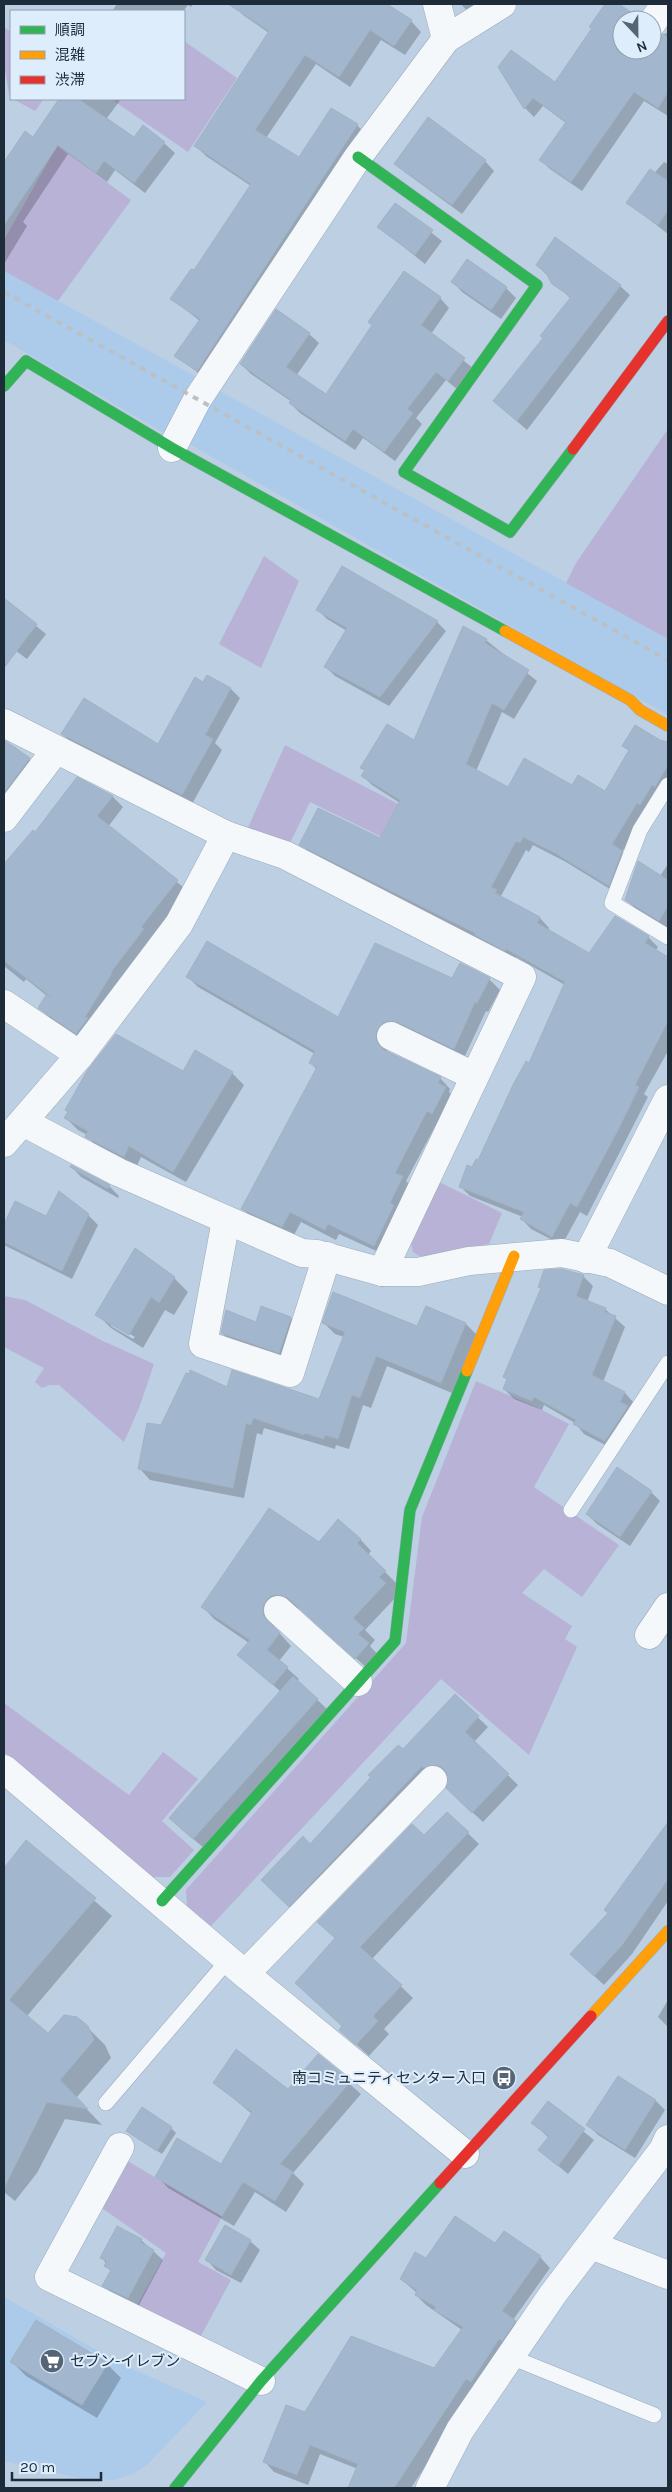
<svg xmlns="http://www.w3.org/2000/svg" width="672" height="2492" viewBox="0 0 672 2492" font-family="Karla,'Noto Sans JP',sans-serif">
<rect width="100%" height="100%" fill="#bccfe3"/>
<g fill="#accbeb">
<polygon points="4,271 200,379 171,437 4,340"/>
<polygon points="216,389 668,639 668,715 186,442"/>
<polygon points="4,2297 119,2363 207,2402 147,2465 132,2474 115,2480 84,2479 4,2461"/>
</g>
<g fill="#b9b2d7">
<polygon points="4,27 11,32 11,97 9,94 4,63"/>
<polygon points="184,41 237,78 188,152 111,99 184,99"/>
<polygon points="13,99 44,99 35,111"/>
<polygon points="57,146 131,200 58,301 4,271 4,240"/>
<polygon points="668,429 668,639 566,583 576,563"/>
<polygon points="264,556 299,581 261,668 219,644"/>
<polygon points="285,745 446,829 431,861 310,802 289,845 246,832"/>
<polygon points="437,1181 502,1213 489,1244 425,1256 419,1256 413,1252 410,1239"/>
<polygon points="4,1296 25,1300 103,1341 154,1364 139,1408 124,1442 59,1385 49,1385 42,1388 35,1382 44,1368 4,1347"/>
<polygon points="476,1381 534,1406 569,1424 534,1487 619,1545 582,1597 544,1569 522,1593 572,1626 565,1639 577,1647 529,1755 441,1679 211,1926 187,1906 186,1890 406,1643 422,1517"/>
<polygon points="4,1703 129,1795 163,1752 198,1779 162,1821 194,1850 170,1877 151,1877 4,1752"/>
<polygon points="126,2160 193,2200 198,2190 227,2207 198,2262 231,2280 197,2343 131,2316 166,2253 99,2206"/>
</g>
<g fill="#0003" fill-rule="evenodd">
<polygon points="117,4 193,4 191,7 188,5 183,11 112,11"/>
<polygon points="233,4 389,4 388,6 411,21 421,32 405,55 381,40 350,87 316,64 266,138 299,159 357,125 367,136 208,381 176,355 200,321 172,299 194,272 251,186 206,156 196,146 269,33 243,15"/>
<polygon points="461,4 498,4 474,19"/>
<polygon points="607,4 617,4 640,20 622,20 622,50 652,50 652,40 659,38 666,33 668,34 668,116 644,101 582,191 550,169 540,159 566,123 543,106 534,117 525,108 500,67 555,84 593,29 591,26"/>
<polygon points="60,99 121,99 107,118 135,138 164,143 175,153 145,193 115,170 107,182 68,154 23,222 27,226 4,264 4,165 25,133 33,139"/>
<polygon points="485,161 494,171 462,214 406,173 396,164"/>
<polygon points="664,162 668,164 668,234 628,203"/>
<polygon points="395,204 442,241 425,264 379,227"/>
<polygon points="468,261 506,288 516,298 501,319 462,292 453,282"/>
<polygon points="537,265 620,286 630,295 527,430 504,410 544,339 571,299"/>
<polygon points="440,298 449,308 431,334 474,369 458,390 446,380 416,418 422,424 395,461 363,438 355,450 300,413 290,403 292,402 251,374 241,364 309,334 319,343 296,376 326,396"/>
<polygon points="4,600 46,634 27,659 4,642"/>
<polygon points="318,610 437,622 446,631 389,706 335,676 326,667 347,631 327,619"/>
<polygon points="486,640 537,681 514,719 502,712 476,771 508,789 573,786 605,793 630,752 624,746 635,727 668,746 668,790 647,812 622,852 631,861 618,894 566,862 533,845 529,852 526,850 501,896 540,918 549,928 547,931 590,955 615,917 648,937 658,947 655,951 668,958 668,1051 644,1094 648,1097 587,1216 580,1212 562,1245 531,1229 522,1219 523,1217 470,1196 461,1187 479,1161 529,1065 565,985 516,957 515,959 310,854 301,844 380,840 400,803 372,785 363,776 365,771 361,767 414,742"/>
<polygon points="208,676 231,689 240,698 215,743 222,750 192,804 72,743 62,734 159,746"/>
<polygon points="4,742 16,748 39,768 4,815"/>
<polygon points="77,779 113,797 123,807 108,827 188,891 151,938 153,941 88,1044 50,1018 40,1008 47,996 26,979 24,982 4,966 4,866 33,832 35,834"/>
<polygon points="668,864 668,929 636,909 627,900 660,876"/>
<polygon points="188,977 339,1019 452,979 489,979 500,990 488,1012 486,1011 464,1058 387,1040 387,1053 440,1078 450,1089 449,1092 455,1098 443,1123 438,1121 406,1181 413,1188 385,1255 339,1234 336,1240 301,1222 293,1237 253,1219 243,1209 317,1070 311,1063 315,1054 198,987"/>
<polygon points="183,1073 232,1073 244,1085 186,1182 141,1157 136,1168 98,1149 87,1135 78,1130 66,1118"/>
<polygon points="72,1167 109,1186 119,1196 118,1198 81,1177"/>
<polygon points="16,1202 47,1217 88,1215 98,1225 72,1279 4,1245 4,1226"/>
<polygon points="583,1276 593,1286 587,1302 605,1309 625,1327 603,1382 625,1393 634,1403 615,1450 584,1434 575,1423 544,1405 542,1410 514,1399 504,1389 507,1380 504,1377 542,1289 539,1286"/>
<path d="M 174,1278 L 188,1292 L 174,1315 L 165,1310 L 143,1348 L 111,1328 L 97,1314 ZM 111,1323 L 135,1337 L 133,1339 L 111,1326 Z"/>
<polygon points="427,1308 466,1324 477,1335 452,1393 387,1366 371,1408 363,1405 349,1449 336,1445 335,1449 264,1428 262,1435 257,1433 244,1498 150,1480 140,1469 162,1427 228,1389 320,1400 344,1337 335,1334 324,1323 418,1328"/>
<polygon points="291,1318 300,1328 288,1362 232,1343 222,1333 256,1323"/>
<polygon points="651,1492 660,1501 630,1546 597,1524 587,1514"/>
<polygon points="360,1539 371,1551 368,1555 396,1583 397,1596 365,1630 375,1640 370,1646 379,1656 368,1669 302,1610 293,1606 274,1618 274,1627 291,1646 279,1661 299,1679 297,1681 327,1709 204,1848 180,1828 281,1692 239,1655 249,1643 214,1619 203,1607 319,1544"/>
<polygon points="455,1696 488,1727 474,1742 518,1785 483,1822 457,1798 449,1775 435,1777 299,1915 263,1880 310,1845"/>
<polygon points="447,1813 479,1844 372,1959 413,1998 384,2029 389,2034 369,2056 340,2030 344,2027 308,1994"/>
<polygon points="668,1825 668,1901 632,1954 604,1985 581,1964 609,1913"/>
<polygon points="27,1842 112,1916 27,2016 49,2034 87,2027 105,2045 111,2058 76,2098 102,2125 65,2119 37,2173 15,2201 4,2192 4,1870"/>
<polygon points="668,2000 668,2027 658,2017"/>
<polygon points="318,2056 361,2094 293,2173 304,2184 286,2212 255,2192 234,2226 168,2188 157,2176 221,2165 252,2114 214,2082 288,2091"/>
<polygon points="618,2077 656,2101 665,2110 635,2158 598,2135 588,2125"/>
<polygon points="548,2103 594,2140 568,2174 539,2150 549,2138 533,2123"/>
<polygon points="171,2128 176,2133 162,2154 133,2135"/>
<polygon points="141,2240 163,2260 138,2307 114,2295 104,2286 111,2272 102,2257"/>
<polygon points="250,2241 260,2250 241,2283 216,2270 207,2260"/>
<polygon points="495,2245 540,2257 550,2268 513,2320 525,2332 477,2388 411,2488 349,2488 358,2469 320,2454 308,2485 274,2472 264,2461 305,2414 435,2370 462,2330 426,2305 416,2295 417,2293 401,2279 426,2260"/>
<polygon points="12,2362 107,2364 121,2378 97,2418 26,2376"/>
</g>
<g fill="#a2b7cd" stroke="#a3b2c2">
<polygon points="228,4 387,4 412,20 394,46 370,30 339,77 305,55 255,130 299,157 331,108 358,124 197,371 174,356 200,319 170,299 191,269 194,270 251,184 194,146 269,31"/>
<polygon points="605,4 619,4 638,17 637,20 622,20 622,50 652,50 652,38 663,34 668,38 668,92 658,108 634,92 571,182 539,160 566,122 533,98 524,109 498,67 511,50 555,82 592,28 589,27"/>
<polygon points="59,99 78,99 134,137 143,125 165,142 134,183 104,161 96,173 58,145 4,225 4,162 25,131 33,137"/>
<polygon points="428,117 486,160 452,205 394,164"/>
<polygon points="650,169 668,181 668,210 658,225 626,203"/>
<polygon points="395,203 433,230 415,255 377,227"/>
<polygon points="555,237 621,285 517,421 493,401 543,338 540,336 571,297 552,284 546,273 536,265"/>
<polygon points="467,259 507,287 491,310 451,282"/>
<polygon points="404,271 441,297 421,325 465,358 448,381 436,372 407,409 413,413 384,452 353,429 345,441 289,403 291,400 240,364 276,309 310,333 286,367 326,394 372,325 368,322"/>
<polygon points="342,566 438,621 380,697 324,667 347,628 316,610"/>
<polygon points="4,598 37,624 4,668"/>
<polygon points="463,626 487,639 485,643 529,670 504,710 492,703 466,764 508,787 524,758 572,785 578,775 605,791 629,750 622,746 635,725 660,740 668,742 668,765 655,787 652,785 640,805 637,803 612,844 622,851 609,886 555,853 523,837 520,843 516,841 491,887 497,890 495,893 540,917 537,923 589,953 615,916 649,936 645,943 668,957 668,1021 635,1085 639,1087 618,1130 577,1207 570,1203 552,1237 520,1219 524,1212 459,1187 467,1165 472,1167 476,1159 478,1160 513,1085 526,1061 529,1063 565,982 506,949 505,951 475,935 475,933 299,845 318,808 380,838 400,800 361,776 365,770 360,768 387,724 414,740"/>
<polygon points="207,675 231,688 205,735 213,739 182,795 61,734 84,698 158,744 195,677 203,682"/>
<polygon points="4,740 30,758 4,793"/>
<polygon points="77,777 113,796 97,816 178,880 141,927 144,929 111,972 112,973 85,1017 88,1018 76,1034 38,1008 46,995 51,997 4,961 4,864 33,830 35,832"/>
<polygon points="638,861 668,880 668,906 659,921 625,900"/>
<polygon points="207,941 338,1017 375,943 452,978 460,963 490,978 477,1003 475,1002 454,1049 397,1022 389,1021 383,1023 377,1030 376,1038 378,1044 384,1050 441,1077 438,1083 446,1087 432,1114 427,1111 395,1173 403,1176 390,1203 394,1205 374,1246 328,1224 325,1230 290,1212 282,1227 241,1209 317,1067 309,1063 315,1051 186,977"/>
<polygon points="116,1034 183,1071 195,1050 233,1072 173,1172 129,1146 124,1157 85,1137 88,1131 64,1118 68,1112 65,1110 87,1071"/>
<polygon points="71,1165 110,1185 108,1189 70,1167"/>
<polygon points="59,1191 89,1214 62,1271 4,1242 4,1224 15,1201 46,1216"/>
<polygon points="135,1248 175,1277 159,1303 151,1297 129,1335 95,1315"/>
<polygon points="561,1269 584,1275 576,1296 606,1308 605,1312 616,1316 592,1375 625,1392 620,1402 628,1406 605,1441 573,1424 576,1420 534,1397 532,1401 503,1389 507,1379 503,1377 541,1288 538,1287 544,1270"/>
<polygon points="333,1292 417,1326 426,1306 466,1323 441,1383 376,1356 360,1398 352,1395 338,1439 325,1435 324,1439 305,1433 304,1435 253,1418 251,1425 246,1423 233,1488 138,1469 147,1423 161,1425 186,1373 189,1374 190,1370 227,1387 232,1370 319,1399 345,1332 322,1323"/>
<polygon points="261,1306 291,1317 279,1353 221,1333 226,1310 256,1322"/>
<polygon points="617,1467 652,1491 620,1537 586,1514"/>
<polygon points="269,1508 319,1542 338,1519 361,1539 357,1543 386,1571 379,1577 386,1583 353,1618 364,1628 358,1634 369,1643 355,1659 288,1598 281,1595 273,1595 267,1599 263,1606 263,1615 280,1633 267,1650 288,1667 273,1685 237,1655 250,1640 201,1607"/>
<polygon points="293,1676 318,1699 193,1839 169,1818"/>
<polygon points="455,1694 479,1716 465,1732 509,1774 472,1813 446,1788 448,1776 443,1768 436,1765 424,1768 422,1766 289,1907 261,1880 303,1836 310,1844 371,1777 368,1775 398,1745 403,1749"/>
<polygon points="447,1812 469,1832 360,1947 402,1985 373,2016 378,2021 356,2045 339,2030 342,2026 295,1983 335,1938 317,1922 412,1824 424,1835"/>
<polygon points="668,1822 668,1879 623,1944 594,1976 570,1954 608,1913 604,1910"/>
<polygon points="26,1840 96,1898 9,2000 48,2033 64,2015 77,2017 88,2026 94,2040 60,2080 88,2109 47,2102 4,2188 4,1868"/>
<polygon points="236,2049 288,2089 318,2054 351,2081 280,2164 293,2172 275,2201 243,2182 222,2216 155,2177 177,2138 221,2164 252,2112 213,2083"/>
<polygon points="618,2076 656,2100 625,2150 586,2125"/>
<polygon points="548,2101 585,2129 558,2166 538,2150 549,2136 531,2123"/>
<polygon points="142,2107 172,2127 157,2151 126,2131"/>
<polygon points="455,2216 495,2243 504,2231 541,2256 502,2311 516,2321 502,2341 499,2339 471,2382 466,2379 394,2488 348,2488 358,2464 310,2445 297,2475 263,2462 286,2405 305,2412 351,2336 434,2368 463,2327 434,2310 436,2307 415,2295 417,2290 400,2279 415,2252 426,2258"/>
<polygon points="225,2225 251,2240 231,2275 205,2260"/>
<polygon points="117,2226 142,2239 140,2242 154,2250 128,2298 102,2286 111,2270 104,2266 107,2261 100,2258"/>
<polygon points="36,2320 108,2363 82,2405 10,2362"/>
</g>
<g fill="none" stroke-linecap="round" stroke-linejoin="round">
<g stroke="#9baaba" stroke-width="16">
<g id="lane">
<polyline points="668,785 640,830 612,903 668,937"/>
<polyline points="571,1510 668,1363"/>
<polyline points="106,2103 229,1959"/>
<polyline points="511,2357 654,2415"/>
</g>
</g>
<g stroke="#9baaba" stroke-width="29">
<g id="street">
<polyline points="437,4 446,39"/>
<polyline points="652,23 665,4"/>
<polyline points="172,448 197,400 358,157 446,39 502,4"/>
<polyline points="4,723 226,835 179,924 80,1055 4,1143"/>
<polyline points="4,818 55,751"/>
<polyline points="226,835 285,855 522,977 382,1272"/>
<polyline points="4,1004 80,1055"/>
<polyline points="391,1036 474,1076"/>
<polyline points="23,1122 118,1172 302,1253 317,1254 382,1272 418,1272 469,1261 562,1253 610,1263 668,1291"/>
<polyline points="226,1220 203,1344 290,1373 327,1256"/>
<polyline points="586,1259 668,1099"/>
<polyline points="278,1610 358,1682"/>
<polyline points="649,1635 668,1607"/>
<polyline points="4,1769 245,1974 465,2154"/>
<polyline points="245,1974 433,1780"/>
<polyline points="120,2147 49,2277 261,2381"/>
<polyline points="591,2245 668,2275"/>
<polyline points="430,2488 460,2430 553,2294 663,2150 668,2139"/>
</g>
</g>
<g stroke="#9baaba" stroke-width="12">
<g id="fast">
<polyline points="358,157 537,285 404,472 510,532 573,449"/>
<polyline points="4,386 26,361 172,448 505,631"/>
<polyline points="162,1901 395,1641 410,1510 467,1371"/>
<polyline points="175,2488 261,2381 440,2183"/>
</g>
</g>
<g stroke="#9baaba" stroke-width="12">
<g id="slow">
<polyline points="505,631 630,700 640,710 668,726"/>
<polyline points="467,1371 514,1256"/>
<polyline points="591,2016 668,1931"/>
</g>
</g>
<g stroke="#9baaba" stroke-width="12">
<g id="jam">
<polyline points="573,449 668,321"/>
<polyline points="440,2183 591,2016"/>
</g>
</g>
<polyline stroke="#c6ccd2" stroke-width="3" stroke-dasharray="2.5 2.5" stroke-linecap="butt" points="32,2019 124,1908"/>
<use href="#lane" stroke="#f5f8fb" stroke-width="15"/>
<use href="#street" stroke="#f5f8fb" stroke-width="28"/>
<use href="#fast" stroke="#30b455" stroke-width="11"/>
<use href="#slow" stroke="#ff9f0a" stroke-width="11"/>
<use href="#jam" stroke="#e5322d" stroke-width="11"/>
<polyline stroke="#bac0c5" stroke-width="4" stroke-dasharray="6 6" stroke-linecap="butt" points="4,292 668,660"/>
</g>
<defs>
<g id="bus-disc" transform="scale(1.25)"><circle r="9.5" fill="#556575" stroke="#deedfc"/><path d="M-5-6H5V4H4V6H2V4H-2V6H-4V4H-5ZM-3.5-4V0h7V-4ZM-3.5 1.2v1.5H-2V1.2ZM2 1.2v1.5H3.5V1.2Z" fill="#fff"/></g>
<g id="supermarket-disc" transform="scale(1.25)"><circle r="9.5" fill="#556575" stroke="#deedfc"/><path d="M-6-5.5h2.5l.6 2H6L4.5 2H-2.5L-4.4-4H-6ZM-1.5 3.2a1.3 1.3 0 1 0 .1 0ZM3 3.2a1.3 1.3 0 1 0 .1 0Z" fill="#fff"/></g>
</defs>
<g fill-rule="evenodd">
<use href="#bus-disc" x="504" y="2078"/>
<use href="#supermarket-disc" x="52" y="2361"/>
</g>
<g text-anchor="middle" stroke-width="4" stroke-linejoin="round" paint-order="stroke">
<g font-size="15" fill="#1e2c3a" stroke="#deedfc" text-anchor="end">
<text x="486" y="2083">南コミュニティセンター入口</text>
<text x="70" y="2366" text-anchor="start">セブン-イレブン</text>
</g>
</g>
<rect width="672" height="2492" fill="none" stroke="#1e2c3a" stroke-width="10"/>
<rect x="10" y="10" width="175" height="90" fill="#deedfc" stroke="#91a0ae"/>
<rect x="20" y="26" width="25" height="8" fill="#30b455" stroke="#91a0ae"/>
<text x="55" y="35" font-size="15" fill="#1e2c3a">順調</text>
<rect x="20" y="51" width="25" height="8" fill="#ff9f0a" stroke="#91a0ae"/>
<text x="55" y="60" font-size="15" fill="#1e2c3a">混雑</text>
<rect x="20" y="76" width="25" height="8" fill="#e5322d" stroke="#91a0ae"/>
<text x="55" y="85" font-size="15" fill="#1e2c3a">渋滞</text>
<g transform="translate(637 35) rotate(158)"><circle r="24" fill="#deedfc" stroke="#91a0ae"/>
<path d="M0-4L9 19L0 12L-9 19Z" fill="#556575"/>
<text y="-8" font-size="14" font-weight="bold" text-anchor="middle" fill="#1e2c3a">N</text>
</g>
<path d="M12 2472v8h89v-8" fill="none" stroke="#1e2c3a" stroke-width="2.5"/>
<text x="20" y="2472" font-size="15" fill="#1e2c3a" stroke="#deedfc" stroke-width="4" paint-order="stroke">20 m</text>
</svg>
